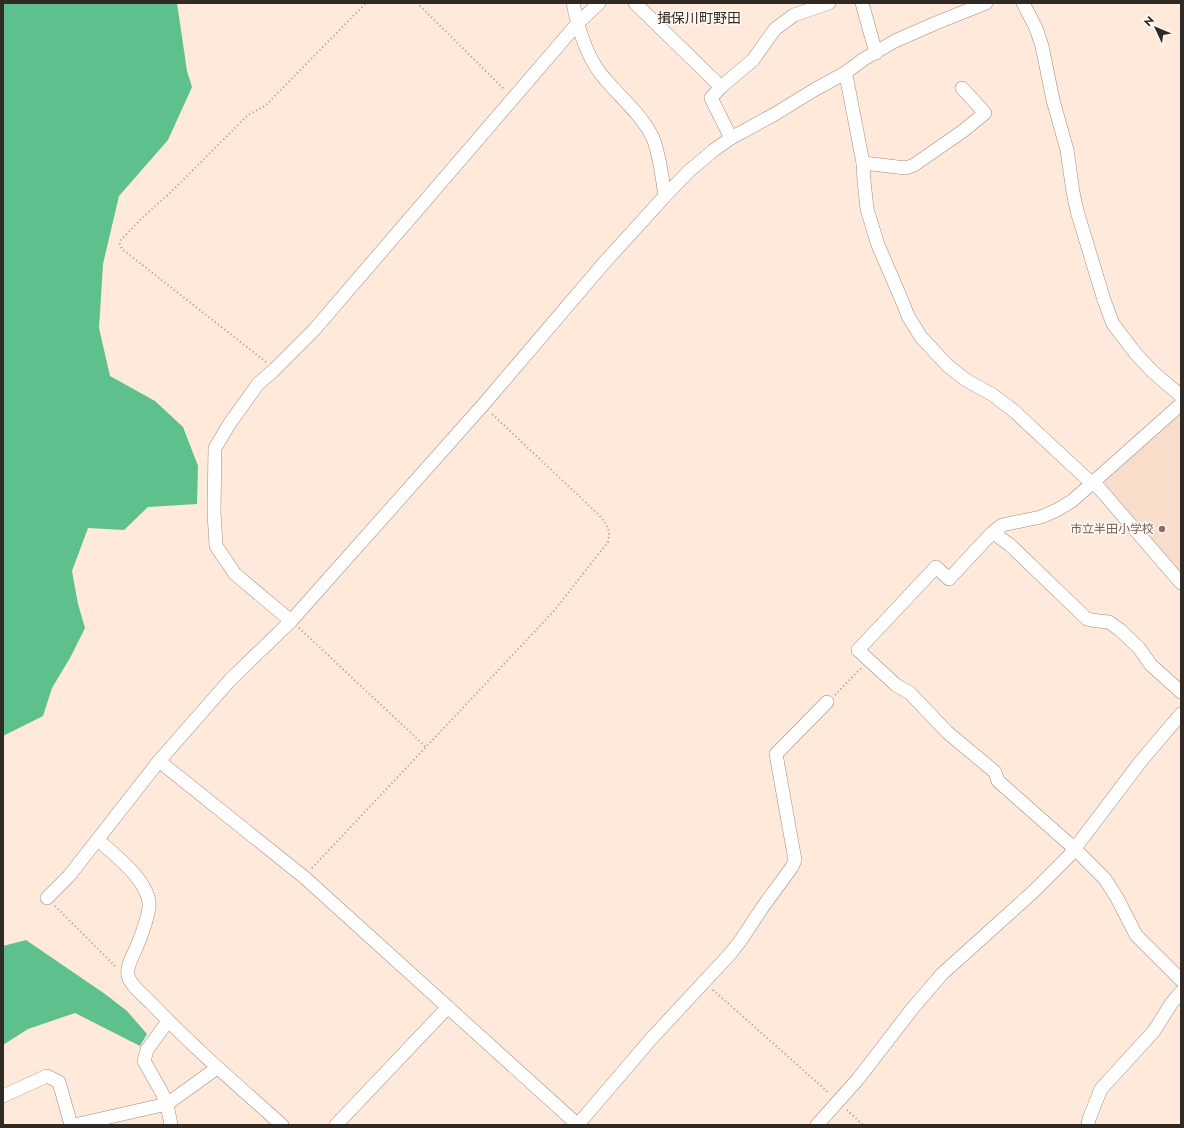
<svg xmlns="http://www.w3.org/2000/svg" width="1184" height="1128" viewBox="0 0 1184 1128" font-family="Jost,'Noto Sans JP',sans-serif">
<rect width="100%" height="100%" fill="#fee9db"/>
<polygon fill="#f8ddcb" points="1181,415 1181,576 1105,483 1108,476 1173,420"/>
<g fill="#5ec08c">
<polygon points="3,3 177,3 187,71 192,87 168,140 119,196 103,264 99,328 110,376 155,401 183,427 198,466 197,504 148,507 124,530 88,528 72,571 78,604 85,628 70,658 52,688 43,716 3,736"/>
<polygon points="26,940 105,994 127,1011 147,1034 140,1046 75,1013 28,1029 3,1045 3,946"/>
</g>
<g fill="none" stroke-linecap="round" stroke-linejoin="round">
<g stroke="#9f8c7f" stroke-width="14">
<g id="street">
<path d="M 573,3 C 578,28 587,59 605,79 C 621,98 642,115 653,138 C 660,156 662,177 665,196"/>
<polyline points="635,3 721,87"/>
<polyline points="862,3 876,53"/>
<polyline points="1023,3 1036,28 1042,46 1053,100 1067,150 1073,192 1077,211 1104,300 1113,324 1136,354 1153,372 1181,396"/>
<polyline points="845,73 847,80 863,163 864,181 867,209 878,245 903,303 908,316 921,337 948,366 966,380 993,395 1014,411 1086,478 1099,488 1181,583"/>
<polyline points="731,138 711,98 721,87 753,60 775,29 794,15 829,3"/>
<polyline points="863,163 906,168 914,165 963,131 985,113 962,88"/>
<polyline points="1181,404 1072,501 1057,510 1041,517 1002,525 991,534 949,579 936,567 858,650 896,685 910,693 947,732 995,772 998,781 1075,849 1105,879 1117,898 1136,935 1181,980"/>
<polyline points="997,529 999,537 1010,545 1087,619 1098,621 1109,622 1120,630 1139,648 1151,665 1181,692"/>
<polyline points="291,621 235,574 216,546 214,512 215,448 230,423 258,384 274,370 314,330 577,24 599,3"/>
<polyline points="159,761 304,877 578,1125"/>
<path d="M 98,840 C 115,855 152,883 149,908 C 147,921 142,934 137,946 C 134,954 126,966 128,975 C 129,984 144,996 151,1003 C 192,1046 237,1085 282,1125"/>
<polyline points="47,898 69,876 159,761 230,680 291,621 483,405 604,263 665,196 689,171 714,150 731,138 775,114 814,90 845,73 864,59 895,41 936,23 986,3"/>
<polyline points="168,1021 147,1050 144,1061 161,1091 167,1104 171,1125"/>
<polyline points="3,1096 47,1076 59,1082 71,1125"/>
<polyline points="74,1125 167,1104 217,1068"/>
<polyline points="336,1125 448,1007"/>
<polyline points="580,1125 581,1121 651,1039 730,954 741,940 762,908 792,867 795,860 776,754 827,702"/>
<polyline points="817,1125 858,1079 912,1009 942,974 1033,892 1069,856 1141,761 1181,714"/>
<polyline points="1088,1125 1089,1119 1101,1089 1154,1031 1171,1004 1181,992"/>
</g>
</g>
<g stroke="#a6978d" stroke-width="2" stroke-dasharray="1 3" stroke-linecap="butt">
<polyline points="417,3 505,90"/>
<polyline points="266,362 122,249 120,244 121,240 142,218 171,192 248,115 265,106 366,3"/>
<path d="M 299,628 L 426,747 L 553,612 L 608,542 C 611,530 607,525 599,515 L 491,413"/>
<polyline points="835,695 861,668"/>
<polyline points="312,868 426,747"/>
<polyline points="55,906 117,968"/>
<polyline points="713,990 829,1093"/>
<polyline points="847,1110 863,1125"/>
</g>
<use href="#street" stroke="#fff" stroke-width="13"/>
</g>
<circle fill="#8d6e63" stroke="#fefaf7" stroke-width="1.5" cx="1162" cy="529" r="4"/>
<g text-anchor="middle" stroke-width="3" stroke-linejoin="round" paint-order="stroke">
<g font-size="12" fill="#785e54" stroke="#fefaf7" text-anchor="end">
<text x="1154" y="533">市立半田小学校</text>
</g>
<g font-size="14" fill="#38291e" stroke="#fefaf7">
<text x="699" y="23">揖保川町野田</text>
</g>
</g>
<rect width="1184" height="1128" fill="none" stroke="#312a24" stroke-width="8"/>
<g transform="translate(1156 28) rotate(314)" stroke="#fefaf7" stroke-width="3" paint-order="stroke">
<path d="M0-3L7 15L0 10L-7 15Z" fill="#312a24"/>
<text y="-6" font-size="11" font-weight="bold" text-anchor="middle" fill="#312a24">N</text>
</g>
</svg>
